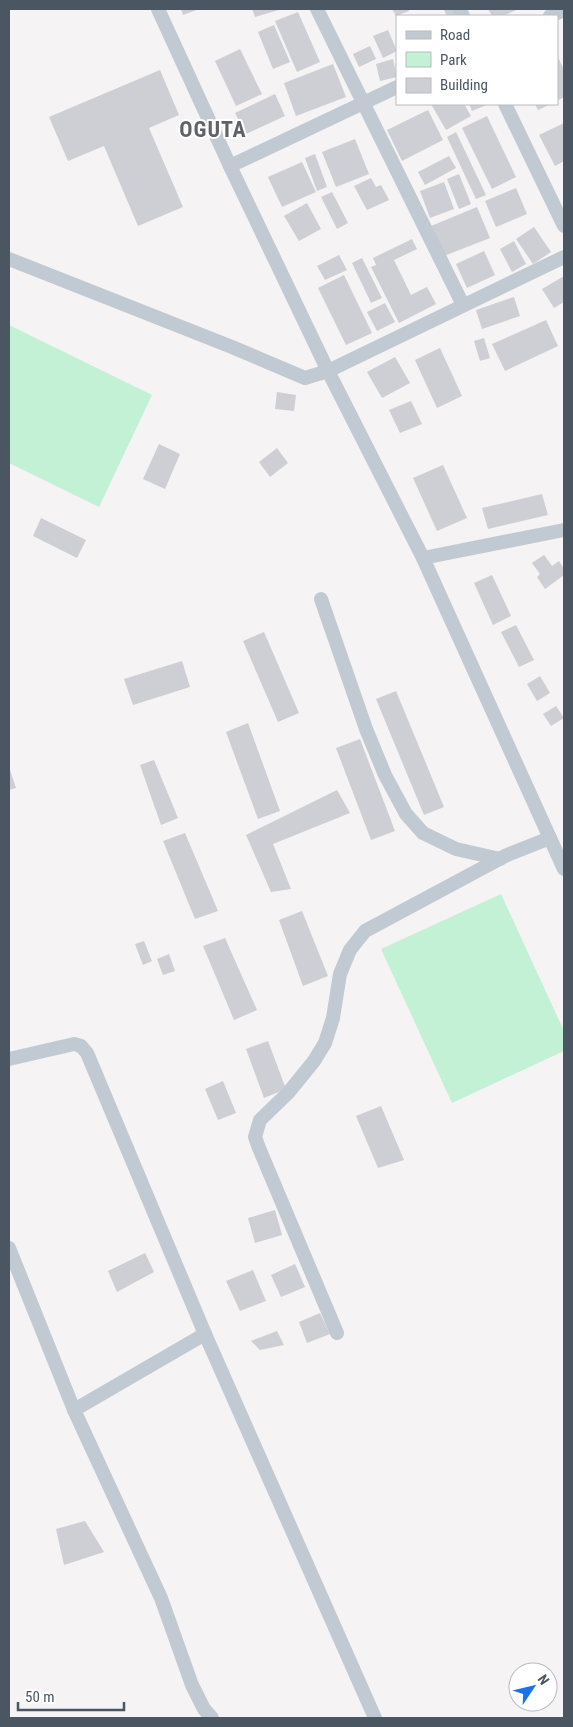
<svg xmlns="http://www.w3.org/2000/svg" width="573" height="1727" viewBox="0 0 573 1727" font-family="'Roboto Condensed',sans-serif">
<rect width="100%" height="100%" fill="#f5f3f3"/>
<g fill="#c3f1d5">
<polygon points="9,325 152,395 99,507 9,463"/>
<polygon points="501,894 564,1031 564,1051 452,1103 381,949"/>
</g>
<g fill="#cdcfd5">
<polygon points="181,9 199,9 183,15"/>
<polygon points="252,9 282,9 255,17"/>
<polygon points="392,9 408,9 409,11 396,16"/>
<polygon points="446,9 454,9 457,16 447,16 444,10"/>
<polygon points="488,9 518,9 503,16 492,16"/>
<polygon points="298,12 320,62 297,72 275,21"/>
<polygon points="274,25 290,62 273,69 258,32"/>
<polygon points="388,30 397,51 383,58 373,36"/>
<polygon points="370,46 376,59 359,67 353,54"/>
<polygon points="240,49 262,94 236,106 215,61"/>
<polygon points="557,55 564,70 564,97 557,101"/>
<polygon points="393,59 397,77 380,81 376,64"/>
<polygon points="333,64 346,97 296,116 284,83"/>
<polygon points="160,70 179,115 149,128 183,207 138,226 104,146 68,161 49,117"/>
<polygon points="275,94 285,116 246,134 235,113"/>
<polygon points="431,104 464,104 471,116 446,130"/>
<polygon points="469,104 489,104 472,111"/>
<polygon points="535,104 551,104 538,110"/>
<polygon points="428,110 443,140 402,161 387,130"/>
<polygon points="487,116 516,177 492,189 462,128"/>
<polygon points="564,123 564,161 555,166 539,135"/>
<polygon points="456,132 486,195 476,199 447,137"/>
<polygon points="355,139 369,174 336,187 322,152"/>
<polygon points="315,154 327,187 317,191 305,158"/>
<polygon points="449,156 456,168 425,185 418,172"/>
<polygon points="302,162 316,192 282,207 268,177"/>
<polygon points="459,174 471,204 459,209 447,179"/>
<polygon points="371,178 376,187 381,185 389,200 367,210 354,186"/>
<polygon points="444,182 454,209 430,218 420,191"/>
<polygon points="516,188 527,214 496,227 485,201"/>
<polygon points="332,192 348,223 337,229 321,197"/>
<polygon points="307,203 321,229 299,241 284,216"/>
<polygon points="477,207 490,238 444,256 431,226"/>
<polygon points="534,227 551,252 533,264 516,239"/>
<polygon points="412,239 417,249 394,260 411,295 427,287 436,304 399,323 371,267 376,265 373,258"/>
<polygon points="514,241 526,264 512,272 500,249"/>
<polygon points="484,251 495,275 467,288 456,264"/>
<polygon points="339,255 347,270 325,280 317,266"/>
<polygon points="362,258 382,298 371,303 352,263"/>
<polygon points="344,275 372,333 346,345 318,288"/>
<polygon points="564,276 564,302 554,308 542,289"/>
<polygon points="514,297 520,316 482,329 476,310"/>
<polygon points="385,303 395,322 377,331 367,312"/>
<polygon points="546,320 558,346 505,371 492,344"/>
<polygon points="484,338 490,358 480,361 474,341"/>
<polygon points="440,348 462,396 437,408 415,360"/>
<polygon points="395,357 410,383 382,398 367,372"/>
<polygon points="277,392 296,395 294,411 275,409"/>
<polygon points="411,401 422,424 400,433 389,410"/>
<polygon points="159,444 180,454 165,489 143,479"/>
<polygon points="277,448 288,463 270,477 259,462"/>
<polygon points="443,465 467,518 437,531 413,478"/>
<polygon points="542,494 548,515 488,529 482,508"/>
<polygon points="41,518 86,540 77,558 33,536"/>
<polygon points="544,555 552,566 559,561 564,569 564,575 545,589 537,577 540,574 532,563"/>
<polygon points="492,575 511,616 493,625 474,583"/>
<polygon points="516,625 534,660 519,667 501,632"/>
<polygon points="264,632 299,713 278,722 243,641"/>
<polygon points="182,661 190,687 133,705 124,679"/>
<polygon points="540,676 550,693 537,701 527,684"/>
<polygon points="396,691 444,807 424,815 376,699"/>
<polygon points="556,706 564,718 551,726 543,714"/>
<polygon points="248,723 280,811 258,819 226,732"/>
<polygon points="360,739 395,831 371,840 336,748"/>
<polygon points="154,760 178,818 161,825 140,765"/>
<polygon points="9,767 16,788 9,790"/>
<polygon points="337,790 350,813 273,844 291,889 271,892 246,835"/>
<polygon points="185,833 218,911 195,919 163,841"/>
<polygon points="302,911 328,976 303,986 279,920"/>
<polygon points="225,938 257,1010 234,1020 203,946"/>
<polygon points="144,941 152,961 143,965 135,944"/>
<polygon points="169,954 175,971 163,975 157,959"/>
<polygon points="268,1041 286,1089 264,1098 246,1049"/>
<polygon points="223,1081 236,1113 218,1120 205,1089"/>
<polygon points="381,1106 404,1160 378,1168 356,1116"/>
<polygon points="275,1210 282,1235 255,1243 248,1218"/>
<polygon points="145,1253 154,1272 117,1292 108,1271"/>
<polygon points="295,1264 305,1287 281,1297 271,1275"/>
<polygon points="253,1270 266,1301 240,1311 226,1281"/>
<polygon points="320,1313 330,1334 307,1343 299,1322"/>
<polygon points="277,1331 284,1345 260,1350 251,1341"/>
<polygon points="85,1521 104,1552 64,1565 56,1529"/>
</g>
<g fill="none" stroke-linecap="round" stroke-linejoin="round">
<g stroke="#c1cad2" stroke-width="14">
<polyline points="158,9 230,166 328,371 423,558 564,869"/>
<polyline points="317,9 463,305"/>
<polyline points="459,9 463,16"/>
<polyline points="550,16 564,10"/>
<polyline points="505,104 564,226"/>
<polyline points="230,166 397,87"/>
<polyline points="9,259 232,347 305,378 328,371 564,257"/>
<polyline points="423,558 564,530"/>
<polyline points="321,599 366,729 385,775 406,814 423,833 456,849 500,859"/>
<polyline points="9,1059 74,1044 81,1046 87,1053 205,1334 375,1718"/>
<polyline points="9,1248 74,1410 161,1598 192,1685 204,1709 212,1718"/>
<polyline points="337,1333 259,1148 255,1137 260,1120 288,1093 314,1061 325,1043 333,1018 340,974 350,950 365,931 507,855 550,838"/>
<polyline points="74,1410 205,1334"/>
</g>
</g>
<g text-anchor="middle" stroke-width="4" stroke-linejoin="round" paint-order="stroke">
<g font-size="22" font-weight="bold" letter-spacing="1" fill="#5f6368" stroke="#fff">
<text x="213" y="137">OGUTA</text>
</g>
</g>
<rect width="573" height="1727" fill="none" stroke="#4a5661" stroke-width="20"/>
<rect x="396" y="15" width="162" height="90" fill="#ffffff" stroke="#b7bbc0"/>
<rect x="406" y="31" width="25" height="8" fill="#c1cad2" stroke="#b7bbc0"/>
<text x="440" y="40" font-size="15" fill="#4a5661">Road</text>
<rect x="406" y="52" width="25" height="15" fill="#c3f1d5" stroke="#b7bbc0"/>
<text x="440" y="65" font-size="15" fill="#4a5661">Park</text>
<rect x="406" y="78" width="25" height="15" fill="#cdcfd5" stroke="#b7bbc0"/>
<text x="440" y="90" font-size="15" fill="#4a5661">Building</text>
<g transform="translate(533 1687) rotate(55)"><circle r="24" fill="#ffffff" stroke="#b7bbc0"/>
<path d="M0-4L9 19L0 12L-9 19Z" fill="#1a73e8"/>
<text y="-8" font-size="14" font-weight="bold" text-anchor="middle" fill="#4a5661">N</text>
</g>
<path d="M18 1702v8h106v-8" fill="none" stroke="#4a5661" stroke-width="2.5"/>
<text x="25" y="1702" font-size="15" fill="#4a5661" stroke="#ffffff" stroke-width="4" paint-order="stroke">50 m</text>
</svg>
